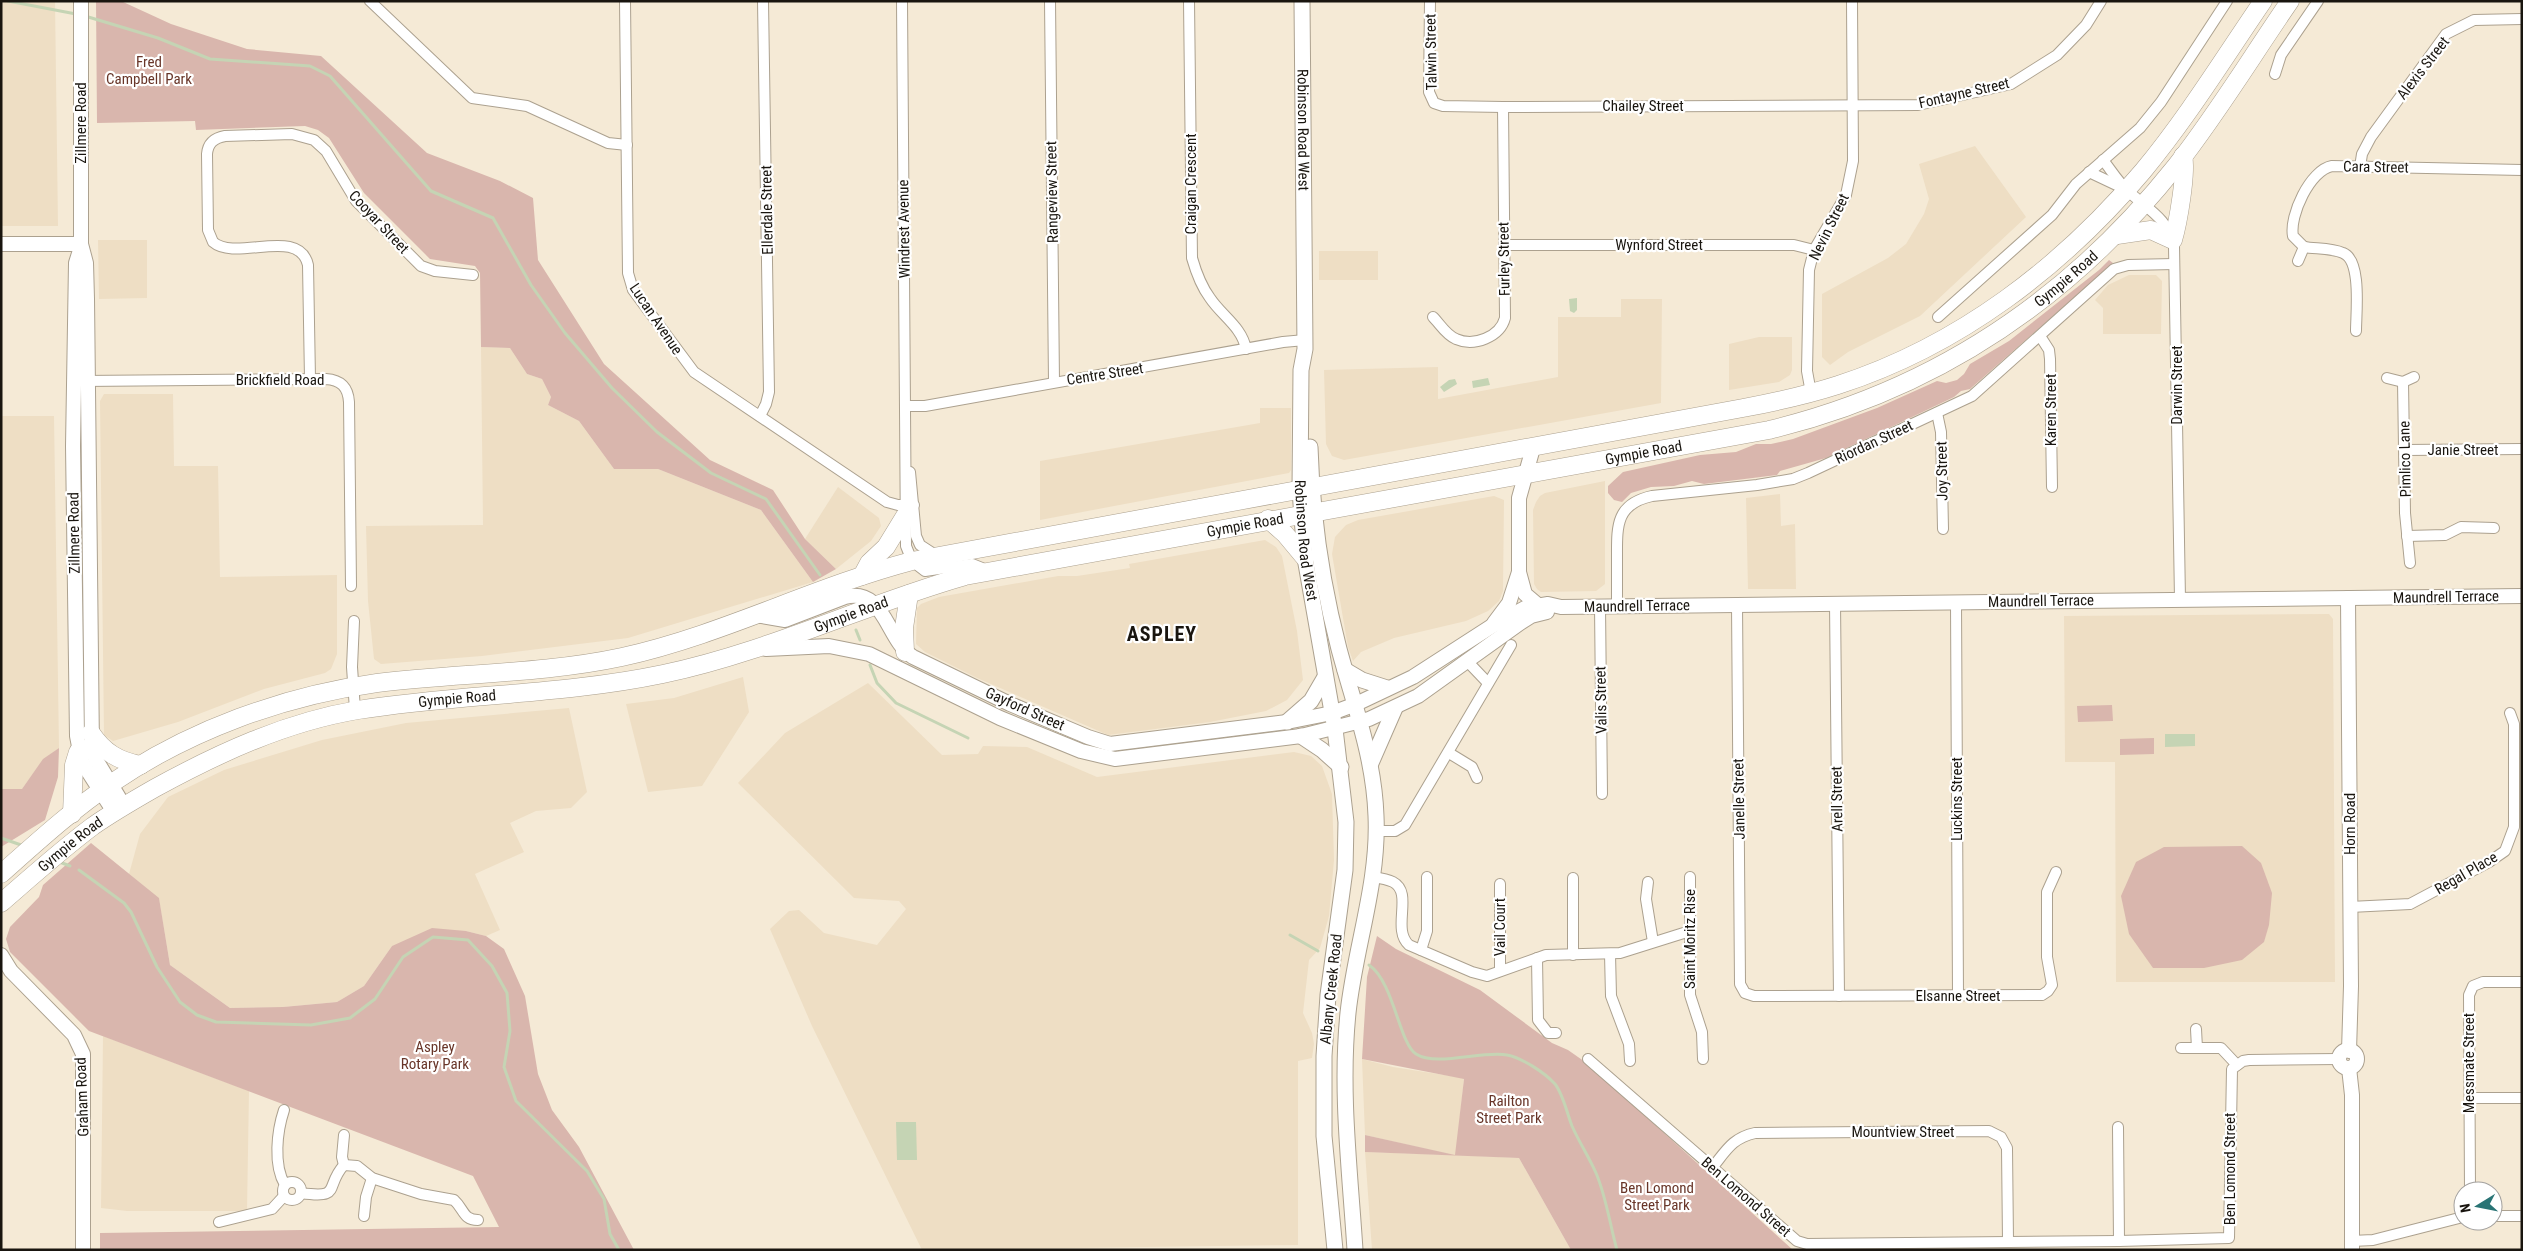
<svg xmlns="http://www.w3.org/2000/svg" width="2523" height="1251" viewBox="0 0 2523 1251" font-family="'Roboto Condensed',sans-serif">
<rect width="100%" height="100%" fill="#f5ead6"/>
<g fill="#eedec4">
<polygon points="1,1 55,1 58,226 1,226"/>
<polygon points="1975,146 2026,217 1920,316 1848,352 1830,365 1822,357 1822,294 1888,258 1906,244 1924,214 1929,199 1919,164"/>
<polygon points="98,240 147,240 147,298 99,299"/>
<rect x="1319" y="251" width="59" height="29"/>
<polygon points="2129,275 2156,275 2162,281 2161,334 2103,334 2103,308 2095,300 2108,285"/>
<polygon points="1621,299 1662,299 1661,403 1344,460 1332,456 1326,444 1324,370 1438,367 1438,399 1558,377 1558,317 1621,317"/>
<polygon points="1759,337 1792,337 1792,370 1790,375 1779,382 1729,390 1729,344"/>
<polygon points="481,347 510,348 527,374 542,379 551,397 548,405 579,421 614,469 658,469 761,510 813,582 628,638 482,656 381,664 374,659 368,601 366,526 483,525"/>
<polygon points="104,394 173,394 174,466 218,466 220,577 337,575 337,654 331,669 325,673 264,689 178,722 113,741 104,735 100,401"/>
<polygon points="1260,408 1291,408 1291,470 1289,473 1040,520 1040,461 1260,423"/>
<polygon points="1,416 54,416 59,748 43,760 22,789 1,789"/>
<polygon points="1605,481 1605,584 1596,591 1541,592 1537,589 1534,584 1533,510 1536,502 1540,496 1545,493"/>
<polygon points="838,487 879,518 881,526 871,541 836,569 805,539"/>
<polygon points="1780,494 1781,526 1795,524 1796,589 1748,589 1746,498"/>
<polygon points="1494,496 1504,500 1503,591 1499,601 1488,611 1466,621 1394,638 1361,652 1353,661 1348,647 1332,554 1335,537 1346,525 1358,520"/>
<polygon points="1265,540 1276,547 1282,556 1297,631 1303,680 1287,700 1266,711 1210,722 1108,735 977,678 925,652 916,644 917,608 921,604 939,597 1058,576 1077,576 1130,568 1129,564"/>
<polygon points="2329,614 2333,619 2335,982 2116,982 2115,762 2065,762 2064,616"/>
<polygon points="743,677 749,712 702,786 648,792 626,704 674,698"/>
<polygon points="868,683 942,755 978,754 983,746 1027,747 1097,777 1294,752 1311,756 1322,766 1332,794 1334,860 1329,916 1320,948 1309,960 1303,1013 1312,1033 1314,1044 1312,1058 1298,1061 1298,1245 922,1250 812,1026 770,929 789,911 799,910 824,933 877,945 906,909 899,901 854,898 738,783 785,733"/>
<polygon points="569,708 587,792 571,808 536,811 510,823 524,852 475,874 500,930 486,936 466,931 392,946 364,986 337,1002 283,1007 230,1008 170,965 159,899 129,874 140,834 168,797 224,770 322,740 406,723"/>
<polygon points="103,1036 249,1091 247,1211 127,1211 101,1208"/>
<polygon points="1362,1059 1393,1067 1464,1078 1456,1155 1519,1158 1571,1250 1372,1250 1365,1152 1452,1155 1365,1135"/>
</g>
<g fill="#d9b6ad">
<polygon points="96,1 121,1 171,24 247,49 321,56 427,153 500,181 533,198 538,260 604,364 710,460 773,490 805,539 836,569 813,582 761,510 658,469 614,469 579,421 548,405 551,397 542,379 527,374 510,348 481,347 480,273 475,266 430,259 364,193 329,138 318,130 305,126 196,130 195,121 97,123"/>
<polygon points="2109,260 2113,263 2111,265 1970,389 1961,391 1954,397 1826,458 1780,471 1777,475 1704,484 1692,481 1674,486 1651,487 1631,493 1622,502 1614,500 1608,493 1608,486 1623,472 1700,455 1736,452 1756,444 1771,444 1793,439 1877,408 1937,381 1946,383 1957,380 1964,374 1970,364 2009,341 2099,270"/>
<polygon points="2112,705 2113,721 2078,722 2077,706"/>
<polygon points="2154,738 2154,754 2120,755 2120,739"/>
<polygon points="59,748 58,777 45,820 1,847 1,789 22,789 43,759"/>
<polygon points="91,843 159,898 170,965 230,1008 283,1007 337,1002 364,986 392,946 432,928 466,931 486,936 504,949 525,996 538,1074 552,1110 579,1147 634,1250 100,1250 100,1233 499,1227 473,1176 89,1031 10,952 6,939 10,927 39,897 43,885"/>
<polygon points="2242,846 2261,863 2272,893 2269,925 2264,942 2242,960 2204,968 2153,968 2129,934 2121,896 2136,862 2164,847"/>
<polygon points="1377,936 1396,949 1480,990 1552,1043 1568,1050 1588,1064 1793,1250 1571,1250 1519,1158 1365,1152 1365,1135 1455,1155 1464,1079 1362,1059 1367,977"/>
</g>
<g fill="#c5d4b4">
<polygon points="1577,298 1577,310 1574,313 1570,311 1569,299"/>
<polygon points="1488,378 1490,385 1473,388 1472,381"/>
<polygon points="1455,379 1457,384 1444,392 1440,387 1449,380"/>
<polygon points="2165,734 2195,734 2195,746 2165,747"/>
<polygon points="896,1122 916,1122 917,1160 897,1160"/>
</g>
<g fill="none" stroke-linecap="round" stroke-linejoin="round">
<g stroke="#c5d4b4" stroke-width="3">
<polyline points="8,1 76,14"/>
<polyline points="85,16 158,38 210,59 310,66 330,76 431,191 493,218 531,285 565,333 612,388 657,432 711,473 766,499 820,575"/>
<polyline points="856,630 860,640"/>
<polyline points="870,665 877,683 896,703 968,738"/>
<polyline points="1,838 24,846"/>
<polyline points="57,861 70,866"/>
<polyline points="79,870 124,903 131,912 157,967 180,1002 197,1015 216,1022 311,1025 350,1018 375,999 403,957 433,937 468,940 492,966 507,993 510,1031 504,1067 516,1101 587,1171 604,1199 610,1234 619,1250"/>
<polyline points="1290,935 1318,951"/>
<path d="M 1369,965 C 1394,982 1399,1043 1416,1054 C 1436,1067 1484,1050 1507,1055 C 1522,1058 1544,1072 1555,1084 C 1563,1094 1567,1113 1572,1126 C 1579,1142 1589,1157 1596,1173 C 1606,1196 1610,1225 1617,1250"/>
</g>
<g stroke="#aca18f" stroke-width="12">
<g id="street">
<polyline points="370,1 472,98 527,106 608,143 627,145"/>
<polyline points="625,1 628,273 633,290 694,372 887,502 898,505 914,505"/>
<polyline points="902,1 906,546 912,561 925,571 972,564 987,570"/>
<polyline points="1050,1 1054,382"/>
<path d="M 1189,1 L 1192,258 C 1196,272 1201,286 1210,298 C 1222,316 1242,327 1246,349"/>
<polyline points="1430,1 1429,92 1434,103 1443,106 1503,107 1918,105 2011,84 2057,55 2086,25 2101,1"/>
<polyline points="2275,74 2281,55 2318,1"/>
<path d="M 2103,160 C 2111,170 2118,182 2128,191 C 2146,208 2169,219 2174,246 L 2180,599"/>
<polyline points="2360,167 2362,154 2371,137 2446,34 2474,20 2522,19"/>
<polyline points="2089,172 2125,189"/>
<polyline points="1504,245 1794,245 1814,250"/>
<path d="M 2304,247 C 2316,249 2331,248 2343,253 C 2362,260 2356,313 2356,331"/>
<path d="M 2298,261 L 2304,247 L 2293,236 C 2289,216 2310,170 2332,166 L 2522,170"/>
<path d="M 1433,317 C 1440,324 1446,335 1456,339 C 1474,347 1500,337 1505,318 L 1503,107"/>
<polyline points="1938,317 2052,215 2076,184 2140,128 2161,102 2227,1"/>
<polyline points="2040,336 2049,350 2050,359 2052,487"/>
<polyline points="2387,378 2403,382 2414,377"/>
<path d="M 310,379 L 308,265 C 299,226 236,262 213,242 L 208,230 L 207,154 C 208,143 214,138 225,136 L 292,134 L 314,140 L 326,151 L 356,201 L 421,266 L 435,271 L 473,275"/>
<path d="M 81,381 L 326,379 C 341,380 348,387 349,402 L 351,586"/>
<polyline points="2403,382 2405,513 2410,563"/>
<polyline points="1811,393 1807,371 1809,270 1814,250 1846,195 1853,161 1852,1"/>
<polyline points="906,406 925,406 1283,342 1305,340"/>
<polyline points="1937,413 1941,432 1943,529"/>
<polyline points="760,416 766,404 769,392 763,1"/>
<polyline points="2405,450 2522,449"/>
<polyline points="910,472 916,536 920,545 937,556"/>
<polyline points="2407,536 2445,535 2461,527 2494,528"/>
<polyline points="1956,602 1958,995"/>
<polyline points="1835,603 1839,996"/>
<polyline points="1737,604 1740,984 1745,993 1754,996 2042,995 2048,991 2052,985 2047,957 2047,892 2056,872"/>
<polyline points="1600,606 1602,794"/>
<path d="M 1617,606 C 1617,590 1617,575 1617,559 C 1617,527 1615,504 1652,496 L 1757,485 L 1793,479 L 1808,473 L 1972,396 L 2114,269 L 2128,265 L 2174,264"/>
<polyline points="354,621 352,667 355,710"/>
<polyline points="1467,661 1488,683"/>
<polyline points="1449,753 1472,767 1477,778"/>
<polyline points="1377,831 1395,831 1405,825 1511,645"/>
<path d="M 1373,877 C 1380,878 1387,879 1393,882 C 1414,893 1391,929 1409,945 L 1472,972 L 1487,976 L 1546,955 L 1620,953 L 1690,931"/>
<polyline points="1690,877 1690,995 1702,1032 1703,1059"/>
<polyline points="1573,878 1573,955"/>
<polyline points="1648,882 1646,899 1653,942"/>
<polyline points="1500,884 1500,971"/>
<polyline points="2350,907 2410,904 2489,862 2505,851 2514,827 2514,724 2510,713"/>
<polyline points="1421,950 1427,931 1427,877"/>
<polyline points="1610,954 1611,996 1629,1044 1630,1061"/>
<polyline points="1537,958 1538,1020 1548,1033 1556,1033"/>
<polyline points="2196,1029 2197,1048"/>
<polyline points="2181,1048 2221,1048 2237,1065"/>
<polyline points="1588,1059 1797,1241 1807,1244 2119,1241 2229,1238 2232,1069 2243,1061 2249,1060 2339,1059"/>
<polyline points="2470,1098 2522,1098"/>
<path d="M 284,1110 C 277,1131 273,1165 285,1185"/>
<polyline points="2118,1127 2119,1241"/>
<polyline points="344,1135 342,1157 344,1165"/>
<path d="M 1712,1168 C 1726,1151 1732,1138 1755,1133 L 1989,1131 L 2001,1137 L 2007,1148 L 2008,1241"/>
<circle cx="292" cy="1191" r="9"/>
<polyline points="2470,1191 2469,995 2473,986 2483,982 2522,982"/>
<path d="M 301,1193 C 343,1199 324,1187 344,1165 L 357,1166 L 372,1178 L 421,1194 L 454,1200 C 464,1209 463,1220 478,1220"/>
<polyline points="364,1216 366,1197 372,1178"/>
<polyline points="2493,1216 2522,1216"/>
<polyline points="219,1222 272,1209 284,1196"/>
<polyline points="2352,1241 2373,1240 2463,1217"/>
</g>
</g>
<g stroke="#aca18f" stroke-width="16">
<g id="secondary">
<polyline points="81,1 81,244 86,263 87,299 92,749 95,758 124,806"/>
<polyline points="1,244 81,244"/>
<polyline points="81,247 76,263 73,446 77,736 82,762 114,812"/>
<polyline points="1533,448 1519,498 1519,572 1525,594 1538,605"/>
<polyline points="2348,598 2351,986 2349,1051"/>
<path d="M 756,615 L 785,620 L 845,597 C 885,587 886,640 913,657 L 1010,704 L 1088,737 L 1110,744 L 1287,722 L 1332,713 L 1356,704 L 1413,677 L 1492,626 L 1525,608 L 1548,604 L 1561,607 L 2522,596"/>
<polyline points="1494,623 1509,603 1519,572"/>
<polyline points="766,649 829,646 869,654 1000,718 1081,751 1115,759 1301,736 1369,719 1418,696 1520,623 1531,616 1547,612"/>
<polyline points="1,955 11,971 74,1035 83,1054 83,1250"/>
<circle cx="2348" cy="1059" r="9"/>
<polyline points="2349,1068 2352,1095 2352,1250"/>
</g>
</g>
<g stroke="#aca18f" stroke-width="17">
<g id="primary">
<path id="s1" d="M 1302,1 L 1305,349 L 1301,370 L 1300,490 L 1305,558 L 1335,729 L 1346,822 L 1345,870 L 1328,995 L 1324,1056 L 1324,1136 L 1335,1250"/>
<path d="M 1310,447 C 1312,514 1322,584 1339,649 C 1354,705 1374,757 1376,816 C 1379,883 1355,947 1348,1013 C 1340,1092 1350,1171 1355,1250"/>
<polyline points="1345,670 1362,680 1387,688"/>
<polyline points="1287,722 1311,701 1325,677"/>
<polyline points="1301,736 1322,750 1341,767"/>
<polyline points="1371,763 1395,708"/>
</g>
</g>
<g stroke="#aca18f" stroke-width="19">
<g id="highway">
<path d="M 2117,235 L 2151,230 L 2173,240 C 2178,223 2187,172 2183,156"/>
<polyline points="1268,519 1285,534 1305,558"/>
<polyline points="862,576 869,563 886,547 905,516"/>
<polyline points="905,652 904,628 909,594"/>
<path d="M 91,733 C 104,752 118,761 141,765"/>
<polyline points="72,814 74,765 78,752"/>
<path d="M 1,874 C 36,843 73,809 112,783 C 190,730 283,696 377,683 C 458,673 543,674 622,657 C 722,635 813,587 912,561 L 1743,408 C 1775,402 1807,395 1838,385 C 1959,346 2062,267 2143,171 C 2187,118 2224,58 2263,1"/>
<path id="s2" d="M 1,903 C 31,877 61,850 93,826 C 113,812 134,800 155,788 C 219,753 286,722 358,710 C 459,694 563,695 663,674 C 768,652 863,605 965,576 L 1769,430 C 1935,390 2070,299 2176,166 C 2217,114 2252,56 2290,1"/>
</g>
</g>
<use href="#street" stroke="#fff" stroke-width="10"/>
<use href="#secondary" stroke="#fff" stroke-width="14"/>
<use href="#primary" stroke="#fff" stroke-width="15"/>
<use href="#highway" stroke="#fff" stroke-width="18"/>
</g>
<g text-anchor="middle" stroke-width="4.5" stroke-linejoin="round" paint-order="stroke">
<g font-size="15" fill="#19150f" stroke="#fff">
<text transform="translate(1431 52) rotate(-91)" y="5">Talwin Street</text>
<text transform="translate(2423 68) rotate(-52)" y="5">Alexis Street</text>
<text transform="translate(1964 93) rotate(-13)" y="5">Fontayne Street</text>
<text x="1643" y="111">Chailey Street</text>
<text transform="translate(81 123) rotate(-90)" y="5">Zillmere Road</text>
<text dy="5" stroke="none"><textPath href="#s1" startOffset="129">Robinson Road West</textPath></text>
<text transform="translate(2376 167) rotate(1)" y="5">Cara Street</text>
<text transform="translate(1191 184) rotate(-90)" y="5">Craigan Crescent</text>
<text transform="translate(1052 192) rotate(-91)" y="5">Rangeview Street</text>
<text transform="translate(767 210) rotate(-91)" y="5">Ellerdale Street</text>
<text transform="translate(379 222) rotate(47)" y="5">Cooyar Street</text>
<text transform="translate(1829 227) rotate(-64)" y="5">Nevin Street</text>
<text transform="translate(904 229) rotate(-91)" y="5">Windrest Avenue</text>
<text x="1659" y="250">Wynford Street</text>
<text transform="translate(1504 259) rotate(-91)" y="5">Furley Street</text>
<text dy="5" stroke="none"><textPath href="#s2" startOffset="2190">Gympie Road</textPath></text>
<text transform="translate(656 319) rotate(56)" y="5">Lucan Avenue</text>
<text transform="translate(1105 374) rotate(-9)" y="5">Centre Street</text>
<text x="280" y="385">Brickfield Road</text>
<text transform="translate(2177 385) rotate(-90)" y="5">Darwin Street</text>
<text transform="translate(2051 410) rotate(-90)" y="5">Karen Street</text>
<text transform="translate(1874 442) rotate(-25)" y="5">Riordan Street</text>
<text x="2463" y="455">Janie Street</text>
<text dy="5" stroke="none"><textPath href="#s2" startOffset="1726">Gympie Road</textPath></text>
<text transform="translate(2405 459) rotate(-91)" y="5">Pimlico Lane</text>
<text transform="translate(1942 471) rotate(-91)" y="5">Joy Street</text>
<text dy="5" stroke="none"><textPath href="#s2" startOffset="1321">Gympie Road</textPath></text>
<text transform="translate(74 533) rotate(-91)" y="5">Zillmere Road</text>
<text dy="5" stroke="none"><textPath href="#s1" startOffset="540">Robinson Road West</textPath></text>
<text transform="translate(2446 597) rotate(-1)" y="5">Maundrell Terrace</text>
<text transform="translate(2041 601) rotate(-1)" y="5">Maundrell Terrace</text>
<text transform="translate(1637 606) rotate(-1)" y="5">Maundrell Terrace</text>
<text dy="5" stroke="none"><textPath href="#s2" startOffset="916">Gympie Road</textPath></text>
<text dy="5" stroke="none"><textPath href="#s2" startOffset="511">Gympie Road</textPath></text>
<text transform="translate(1601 700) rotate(-91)" y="5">Valis Street</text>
<text transform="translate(1025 709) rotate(24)" y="5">Gayford Street</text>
<text transform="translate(1739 799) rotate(-91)" y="5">Janelle Street</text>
<text transform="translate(1837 799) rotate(-91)" y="5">Arell Street</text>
<text transform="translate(1957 799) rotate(-90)" y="5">Luckins Street</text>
<text transform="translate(2350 824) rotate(-90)" y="5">Horn Road</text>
<text dy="5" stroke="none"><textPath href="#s2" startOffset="91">Gympie Road</textPath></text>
<text transform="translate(2466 873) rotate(-30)" y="5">Regal Place</text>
<text transform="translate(1500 927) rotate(-90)" y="5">Vail Court</text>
<text transform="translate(1690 939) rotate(-90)" y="5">Saint Moritz Rise</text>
<text transform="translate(1331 989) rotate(-84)" y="5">Albany Creek Road</text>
<text x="1958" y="1001">Elsanne Street</text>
<text transform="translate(2469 1063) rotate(-90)" y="5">Messmate Street</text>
<text transform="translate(82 1097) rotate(-92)" y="5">Graham Road</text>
<text x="1903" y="1137">Mountview Street</text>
<text transform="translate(2230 1169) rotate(-90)" y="5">Ben Lomond Street</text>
<text transform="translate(1746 1197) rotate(41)" y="5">Ben Lomond Street</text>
</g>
<g font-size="15" fill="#683528" stroke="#fff">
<text x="149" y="67">Fred<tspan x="149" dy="17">Campbell Park</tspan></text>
<text x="435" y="1052">Aspley<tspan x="435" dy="17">Rotary Park</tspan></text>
<text x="1509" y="1106">Railton<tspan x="1509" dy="17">Street Park</tspan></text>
<text x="1657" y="1193">Ben Lomond<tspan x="1657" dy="17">Street Park</tspan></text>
</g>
<g font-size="20" font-weight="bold" letter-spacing="1" fill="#19150f" stroke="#fff">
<text x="1162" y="641">ASPLEY</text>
</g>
</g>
<rect width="2523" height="1251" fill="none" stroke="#19150f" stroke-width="5"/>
<g transform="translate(2478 1206) rotate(260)"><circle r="24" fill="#ffffff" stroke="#a3a19f"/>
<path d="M0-4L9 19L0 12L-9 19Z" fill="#297475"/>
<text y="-8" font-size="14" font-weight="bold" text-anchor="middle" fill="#19150f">N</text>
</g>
</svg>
